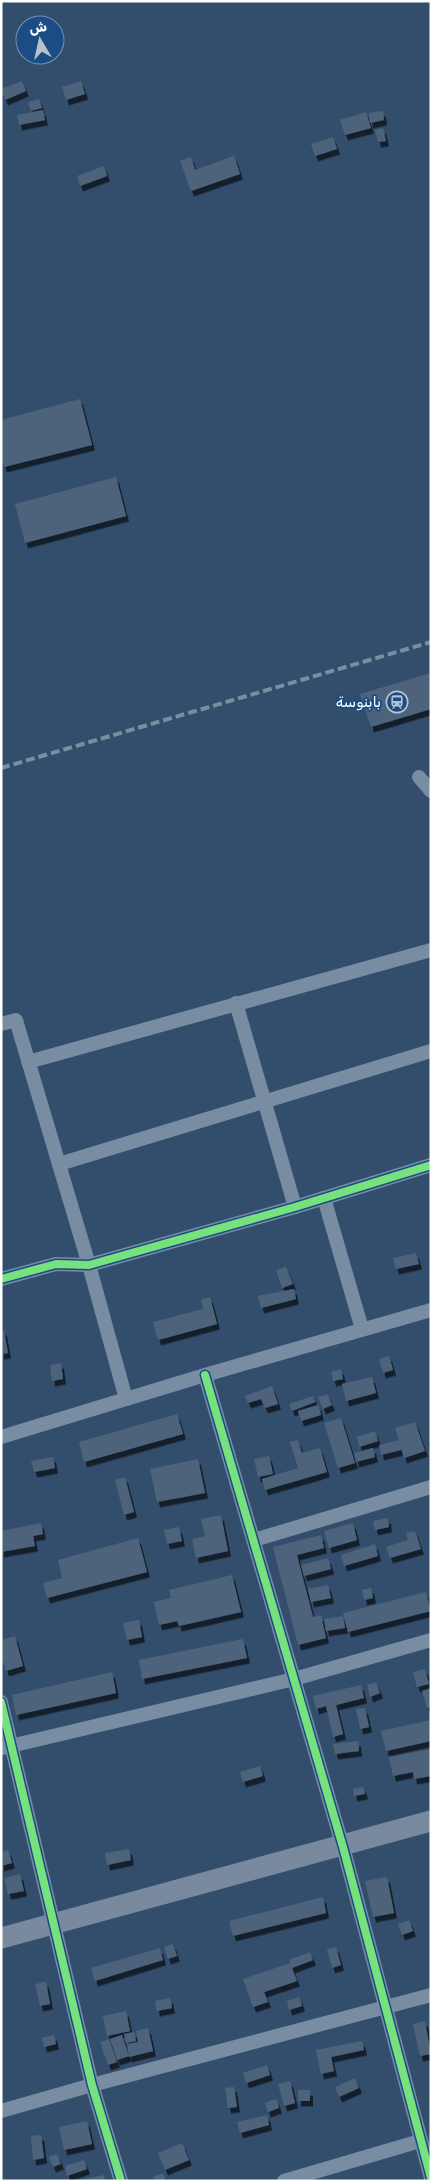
<svg xmlns="http://www.w3.org/2000/svg" width="432" height="2182" viewBox="0 0 432 2182" font-family="Rubik,Cairo,sans-serif">
<defs>
<filter id="shadow"><feDropShadow dx="3" dy="5.5" stdDeviation="0" flood-color="#0009"/></filter>
</defs>
<rect width="100%" height="100%" fill="#334e6c"/>
<g fill="#4d637b" filter="url(#shadow)">
<polygon points="22,81 26,91 5,100 1,89"/>
<polygon points="81,81 85,94 66,100 62,87"/>
<polygon points="39,99 42,108 31,111 28,102"/>
<polygon points="43,110 45,120 19,125 17,115"/>
<polygon points="383,111 384,120 370,123 369,113"/>
<polygon points="366,112 371,128 345,135 340,120"/>
<polygon points="383,128 386,141 378,142 375,130"/>
<polygon points="333,137 337,149 315,156 311,144"/>
<polygon points="234,156 240,174 191,191 180,161 191,157 195,170"/>
<polygon points="104,166 107,176 80,186 77,176"/>
<polygon points="80,399 92,445 4,467 1,458 1,420"/>
<polygon points="116,477 126,516 25,543 15,504"/>
<polygon points="431,673 431,709 371,727 360,694"/>
<polygon points="416,1253 419,1264 396,1269 393,1258"/>
<polygon points="286,1267 293,1284 282,1288 276,1270"/>
<polygon points="294,1289 296,1299 261,1308 258,1296"/>
<polygon points="210,1297 217,1324 158,1340 153,1322 203,1309 201,1300"/>
<polygon points="1,1330 4,1330 8,1353 1,1354"/>
<polygon points="389,1356 393,1370 383,1373 379,1359"/>
<polygon points="61,1363 63,1379 52,1381 50,1365"/>
<polygon points="341,1369 343,1379 333,1381 331,1372"/>
<polygon points="372,1377 376,1393 346,1401 342,1384"/>
<polygon points="272,1386 278,1404 265,1408 261,1399 248,1403 245,1396"/>
<polygon points="327,1394 332,1405 323,1409 318,1397"/>
<polygon points="313,1396 315,1402 292,1411 289,1404"/>
<polygon points="318,1405 321,1415 301,1421 298,1411"/>
<polygon points="177,1414 183,1434 84,1462 79,1442"/>
<polygon points="341,1418 355,1463 338,1468 324,1423"/>
<polygon points="415,1422 425,1451 404,1458 400,1445 401,1450 381,1455 379,1445 399,1440 395,1428"/>
<polygon points="375,1431 378,1441 359,1447 357,1437"/>
<polygon points="298,1440 302,1453 320,1448 327,1472 265,1490 262,1479 298,1468 290,1442"/>
<polygon points="373,1448 375,1457 356,1462 354,1453"/>
<polygon points="269,1456 273,1474 258,1477 254,1459"/>
<polygon points="53,1457 55,1468 34,1472 31,1461"/>
<polygon points="198,1459 205,1493 157,1502 150,1469"/>
<polygon points="125,1477 134,1512 124,1515 115,1480"/>
<polygon points="221,1515 228,1551 196,1558 192,1539 205,1536 201,1519"/>
<polygon points="388,1518 389,1527 375,1530 373,1521"/>
<polygon points="41,1523 43,1534 33,1536 35,1546 1,1552 1,1531"/>
<polygon points="353,1523 357,1540 329,1548 324,1531"/>
<polygon points="179,1527 182,1541 167,1544 164,1530"/>
<polygon points="415,1531 421,1549 390,1558 386,1547 408,1540 406,1533"/>
<polygon points="321,1535 324,1548 297,1555 313,1617 321,1615 326,1638 298,1645 273,1547"/>
<polygon points="138,1538 147,1572 47,1598 43,1583 62,1578 58,1560"/>
<polygon points="375,1544 378,1556 344,1566 341,1555"/>
<polygon points="328,1558 331,1569 304,1576 301,1565"/>
<polygon points="232,1575 241,1612 179,1626 177,1621 159,1625 154,1602 171,1598 169,1590"/>
<polygon points="328,1585 331,1598 311,1602 308,1589"/>
<polygon points="371,1588 373,1598 364,1600 362,1590"/>
<polygon points="426,1592 431,1611 348,1632 343,1613"/>
<polygon points="343,1616 345,1628 326,1631 324,1619"/>
<polygon points="139,1620 142,1637 127,1640 123,1623"/>
<polygon points="15,1636 23,1666 6,1671 1,1656 1,1640"/>
<polygon points="243,1639 247,1658 142,1679 139,1660"/>
<polygon points="425,1669 429,1684 417,1687 413,1672"/>
<polygon points="112,1672 116,1693 16,1715 12,1695"/>
<polygon points="376,1682 380,1693 370,1697 367,1685"/>
<polygon points="361,1685 364,1698 336,1705 343,1734 333,1737 326,1706 316,1709 313,1696"/>
<polygon points="431,1688 431,1707 427,1708 422,1691"/>
<polygon points="365,1708 369,1727 360,1729 356,1709"/>
<polygon points="431,1720 431,1741 386,1751 381,1731"/>
<polygon points="358,1741 359,1751 335,1754 333,1744"/>
<polygon points="431,1749 431,1776 414,1779 413,1772 393,1776 389,1757"/>
<polygon points="260,1766 263,1776 243,1782 240,1772"/>
<polygon points="363,1787 365,1794 354,1796 353,1789"/>
<polygon points="129,1849 131,1860 107,1865 105,1853"/>
<polygon points="8,1850 12,1863 1,1866 1,1852"/>
<polygon points="20,1874 24,1891 8,1894 4,1878"/>
<polygon points="387,1877 394,1913 373,1917 365,1881"/>
<polygon points="323,1897 326,1913 233,1936 229,1921"/>
<polygon points="409,1920 413,1931 402,1935 398,1924"/>
<polygon points="173,1944 177,1956 168,1959 164,1947"/>
<polygon points="336,1947 341,1965 332,1968 327,1949"/>
<polygon points="160,1948 163,1960 95,1981 91,1968"/>
<polygon points="310,1952 313,1960 292,1968 297,1981 264,1992 268,2002 253,2007 243,1979 290,1963 289,1960"/>
<polygon points="46,1982 50,2004 40,2006 35,1984"/>
<polygon points="299,1997 302,2006 289,2010 287,2001"/>
<polygon points="170,1998 172,2008 157,2011 155,2001"/>
<polygon points="126,2011 130,2031 107,2036 103,2016"/>
<polygon points="425,2021 431,2054 420,2056 413,2024"/>
<polygon points="148,2028 153,2051 129,2057 127,2044 138,2042 136,2031"/>
<polygon points="134,2032 136,2041 126,2043 124,2034"/>
<polygon points="54,2035 56,2044 44,2047 42,2038"/>
<polygon points="122,2035 129,2056 117,2060 110,2039"/>
<polygon points="109,2039 117,2062 108,2065 100,2042"/>
<polygon points="362,2041 364,2050 331,2057 334,2071 321,2074 316,2050"/>
<polygon points="267,2065 270,2075 246,2083 243,2073"/>
<polygon points="355,2078 359,2088 339,2097 335,2087"/>
<polygon points="290,2081 295,2103 284,2106 278,2084"/>
<polygon points="234,2087 237,2107 228,2108 225,2088"/>
<rect x="298" y="2090" width="12" height="11"/>
<polygon points="276,2099 279,2108 268,2112 265,2103"/>
<polygon points="267,2115 269,2125 240,2133 237,2122"/>
<polygon points="87,2121 92,2144 64,2150 59,2127"/>
<polygon points="41,2135 44,2158 33,2160 31,2136"/>
<polygon points="182,2143 189,2160 165,2170 158,2153"/>
<polygon points="57,2154 61,2164 53,2167 49,2157"/>
<polygon points="84,2160 87,2169 67,2176 65,2166"/>
<polygon points="163,2173 166,2181 155,2181 153,2177"/>
<polygon points="104,2175 105,2181 82,2181 82,2180"/>
</g>
<g fill="none" stroke-linecap="round" stroke-linejoin="round">
<g stroke="#798da2" stroke-width="14">
<polyline points="419,777 431,791"/>
<polyline points="236,1003 295,1207"/>
<polyline points="1,1024 16,1020 89,1265 126,1399"/>
<polyline points="28,1062 431,950"/>
<polyline points="59,1164 431,1051"/>
<polyline points="324,1198 362,1329"/>
<polyline points="1,1279 56,1264 89,1265 295,1207 431,1165"/>
<polyline points="205,1375 343,1847 431,2178"/>
<polyline points="1,1437 205,1375 431,1310"/>
<polyline points="254,1540 431,1487"/>
<polyline points="1,1702 92,2085 121,2181"/>
<polyline points="2,1748 294,1679 431,1640"/>
<polyline points="1,2111 92,2085 431,1995"/>
<polyline points="284,2181 420,2141"/>
</g>
<polyline stroke="#798a9f" stroke-width="21" points="1,1938 431,1821"/>
<polyline stroke="#7a8ea2" stroke-width="4" stroke-dasharray="9 4" stroke-linecap="butt" points="1,768 431,642"/>
<g stroke="#1b4d84" stroke-width="11">
<g id="cycleway">
<polyline points="1,1279 56,1264 89,1265 295,1207 431,1165"/>
<polyline points="205,1375 343,1847 431,2178"/>
<polyline points="1,1702 92,2085 121,2181"/>
</g>
</g>
<use href="#cycleway" stroke="#77e17e" stroke-width="8"/>
</g>
<defs>
<g id="station-ring" transform="scale(1.125)"><circle r="9.5" fill="#1b4d84" stroke="#b8c1cc" stroke-width="1.5"/><path d="M-3-6H3Q5-6 5-4V2Q5 4 3 4L4.5 6H3L1.5 4h-3L-3 6H-4.5L-3 4Q-5 4-5 2V-4Q-5-6-3-6ZM-3.5-4v3h7v-3ZM-3.5 1v1.5H-2V1ZM2 1v1.5H3.5V1Z" fill="#b8c1cc"/></g>
</defs>
<g fill-rule="evenodd">
<use href="#station-ring" x="397" y="702"/>
</g>
<g text-anchor="middle" stroke-width="4" stroke-linejoin="round" paint-order="stroke">
<g font-size="15" fill="#fff" stroke="#1b4d84" text-anchor="end">
<text x="381" y="707">بابنوسة</text>
</g>
</g>
<rect width="432" height="2182" fill="none" stroke="#ffffff" stroke-width="5"/>
<g transform="translate(40 40) rotate(351)"><circle r="24" fill="#1b4d84" stroke="#7694b5"/>
<path d="M0-4L9 19L0 12L-9 19Z" fill="#b8c1cc"/>
<text y="-8" font-size="14" font-weight="bold" text-anchor="middle" fill="#ffffff">ش</text>
</g>
</svg>
